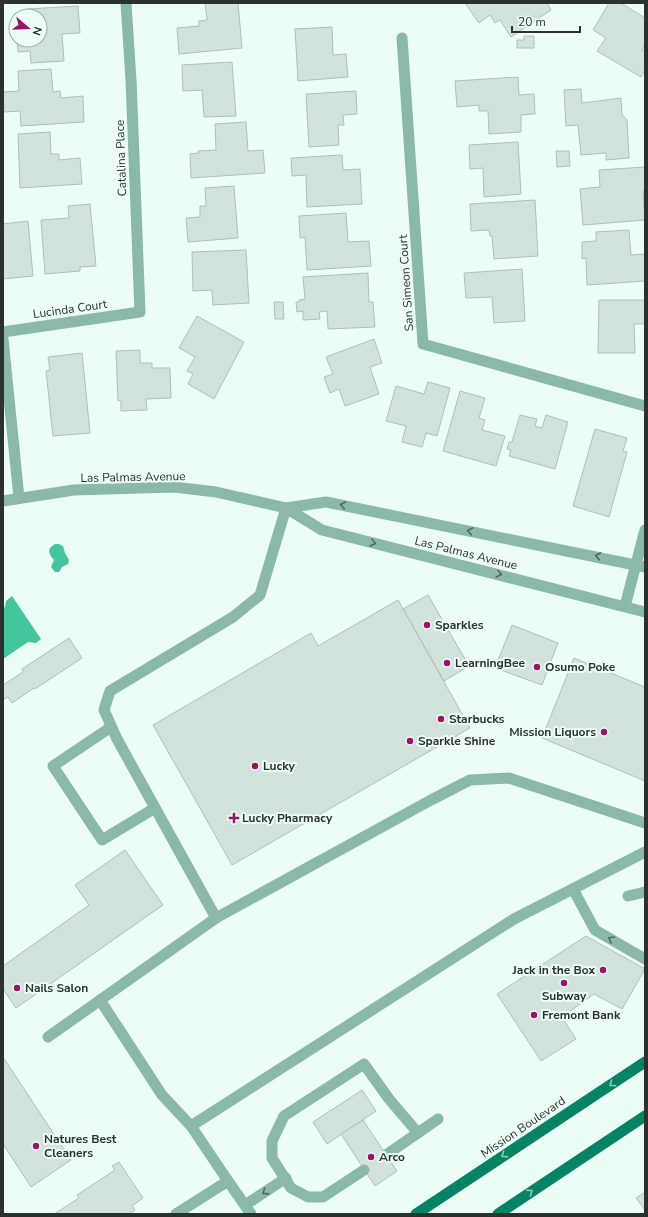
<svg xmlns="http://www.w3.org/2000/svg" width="648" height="1217" viewBox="0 0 648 1217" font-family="'Nunito Sans',sans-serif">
<rect width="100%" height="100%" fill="#ecfdf6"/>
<g fill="#44c59e">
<path d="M 55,544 L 59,544 L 63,546 L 65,553 L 69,560 L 68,564 L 62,567 L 59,572 L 55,572 L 51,567 L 54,560 C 49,554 46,549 55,544 Z"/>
<polygon points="12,596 41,639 36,643 28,642 3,659 3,608 5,607 6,601"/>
</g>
<g fill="#d2e3dc" stroke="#afc0b9">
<polygon points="205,3 238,3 242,48 179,54 177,28 199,26 199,21 207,20"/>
<polygon points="465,3 547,3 551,10 511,37 500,20 495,23 490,15 479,23"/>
<polygon points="609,3 621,3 645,18 645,44 642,50 645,51 645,70 641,77 597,51 606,38 593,30"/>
<polygon points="78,6 80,33 62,34 64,61 31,63 30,51 18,52 17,40 40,40 40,16 27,16 27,9"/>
<polygon points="332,27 333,55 346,54 348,77 298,81 295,29"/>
<polygon points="524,36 534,36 534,48 517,48 517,40 524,40"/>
<polygon points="232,62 236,116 204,117 202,90 183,91 182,65"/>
<polygon points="51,69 53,92 60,91 61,98 83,96 84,122 21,126 20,111 4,112 3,92 19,91 18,71"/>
<polygon points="518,77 519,95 534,94 535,114 521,115 521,132 489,134 488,111 479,111 479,105 457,107 455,81"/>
<polygon points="581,89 582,103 621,98 622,115 627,120 629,158 606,160 606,153 581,155 578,125 566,126 564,90"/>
<polygon points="356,91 357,114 343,115 344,125 338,125 339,145 309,147 306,94"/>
<polygon points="246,122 248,151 263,150 265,173 191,178 190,154 199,153 198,151 216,150 215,124"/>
<polygon points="50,132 51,154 59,154 59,160 80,158 82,184 20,188 18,134"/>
<polygon points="518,142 521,194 484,197 483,168 470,169 469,145"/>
<polygon points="556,151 569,151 570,166 557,167"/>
<polygon points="342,155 343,170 360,169 362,204 307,207 306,175 292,176 291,158"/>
<polygon points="645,167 645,191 643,191 645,220 583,225 580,189 600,187 599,170"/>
<polygon points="234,186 238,238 188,242 186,218 200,217 200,206 206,206 205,188"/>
<polygon points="535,200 538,256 494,259 492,236 490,236 489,230 471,231 470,204"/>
<polygon points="90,204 96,266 80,267 80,271 45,274 41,220 69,218 68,206"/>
<polygon points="346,213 348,242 369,241 371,266 307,270 305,237 300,238 299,216"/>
<polygon points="28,221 33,276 3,279 3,224"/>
<polygon points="629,230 631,255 645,254 645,281 587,285 586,258 582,259 582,242 596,241 596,232"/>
<polygon points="246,250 249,303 213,305 212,290 193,291 192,252"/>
<polygon points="522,269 525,321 494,323 492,297 466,298 464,273"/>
<polygon points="368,273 369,302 373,302 375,327 328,329 327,311 319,312 320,319 303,320 303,311 297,312 296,302 299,302 299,300 305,299 303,277"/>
<polygon points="599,300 645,300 645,324 634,324 635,353 598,353"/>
<polygon points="274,302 283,302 284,319 275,319"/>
<polygon points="197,316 244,342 214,399 188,384 193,374 187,371 195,357 179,348"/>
<polygon points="374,339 382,363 370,367 379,394 345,406 339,389 330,393 324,377 333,374 326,357"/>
<polygon points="140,350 140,363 152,363 152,368 170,368 171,398 146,399 147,410 121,411 121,400 118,401 116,351"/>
<polygon points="82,353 90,433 53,436 46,371 50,370 48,357"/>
<polygon points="428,382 450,388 437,436 426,433 422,447 402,442 406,426 386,421 396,386 424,394"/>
<polygon points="460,391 485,398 479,418 485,420 482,430 505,436 496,466 443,451"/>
<polygon points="520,415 537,419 535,426 542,428 546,415 568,422 555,469 509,456 511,450 507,449 509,442 512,442"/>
<polygon points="595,429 627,438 623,451 627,452 609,517 573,506"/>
<polygon points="428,595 469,666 444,681 403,609"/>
<polygon points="398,600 470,728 232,865 153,725 311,633 318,646"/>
<polygon points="512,625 558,643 542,685 495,668"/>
<polygon points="69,638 82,658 35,689 34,688 12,703 8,697 3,700 3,685 23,672 22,669"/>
<polygon points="574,658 645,687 645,781 542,738"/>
<polygon points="125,850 163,905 16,1008 3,989 3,966 89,905 75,885"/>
<polygon points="586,936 645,969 622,1009 594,994 562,1017 576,1039 541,1061 497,994"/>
<polygon points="3,1057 71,1160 31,1187 3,1144"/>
<polygon points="362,1090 376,1111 327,1144 313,1122"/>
<polygon points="363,1120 397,1171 375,1186 341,1134"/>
<polygon points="119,1162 143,1198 132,1206 135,1210 129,1214 54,1214 79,1198 77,1195 115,1170 112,1166"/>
<polygon points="645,1192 645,1210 636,1198"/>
</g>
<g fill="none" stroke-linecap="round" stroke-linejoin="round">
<g stroke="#8abaa7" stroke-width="11">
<polyline points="111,727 53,766 102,840 155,808"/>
<polyline points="573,889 595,930 645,959"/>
<polyline points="628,896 645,892"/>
<polyline points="216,918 117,739 104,710 110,691 233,617 260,595 286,508"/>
<polyline points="100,1000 162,1095 191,1126 514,919 645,852"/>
<polyline points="48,1037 216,918 431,800 470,780 509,778 645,823"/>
<polyline points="191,1126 228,1181"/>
<polyline points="386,1155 438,1119"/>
<polyline points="364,1170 323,1197 308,1197 291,1188 272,1158 272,1141 284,1116 364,1064 389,1099 418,1133"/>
<polyline points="245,1205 286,1178"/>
</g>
<g stroke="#8abaa7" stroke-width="11">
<polyline points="402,38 423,344 645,406"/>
<polyline points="3,332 140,312 131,80 126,3"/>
<polyline points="3,339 19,498"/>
<polyline points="3,501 74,490 174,487 216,492 286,508 322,530 645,612"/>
<polyline points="286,508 326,502 645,567"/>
<polyline points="625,606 645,530"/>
<polyline points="176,1214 228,1181 251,1214"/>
</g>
<g stroke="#058364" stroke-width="11">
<polyline points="416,1214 645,1062"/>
<polyline points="498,1214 645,1116"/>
</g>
</g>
<defs><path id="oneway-chevron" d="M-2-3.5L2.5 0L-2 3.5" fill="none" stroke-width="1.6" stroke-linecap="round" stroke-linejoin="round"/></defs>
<g stroke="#51685f">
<use href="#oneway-chevron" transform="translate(343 505) rotate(-168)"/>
<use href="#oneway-chevron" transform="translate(470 531) rotate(-169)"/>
<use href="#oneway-chevron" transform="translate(373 543) rotate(14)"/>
<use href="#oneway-chevron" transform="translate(598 556) rotate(-169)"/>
<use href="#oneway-chevron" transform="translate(499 574) rotate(14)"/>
<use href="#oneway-chevron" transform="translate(611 939) rotate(-150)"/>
<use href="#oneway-chevron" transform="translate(265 1192) rotate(147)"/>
</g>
<g stroke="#90ccbc">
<use href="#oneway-chevron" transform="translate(612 1084) rotate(146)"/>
<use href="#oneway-chevron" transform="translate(504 1155) rotate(146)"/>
<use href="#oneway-chevron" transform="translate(530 1192) rotate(-34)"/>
</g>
<g fill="#991468" stroke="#ecfdf6" stroke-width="1.5">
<circle cx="427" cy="625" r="4"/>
<circle cx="447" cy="663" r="4"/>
<circle cx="537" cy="667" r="4"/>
<circle cx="441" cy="719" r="4"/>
<circle cx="604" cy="732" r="4"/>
<circle cx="410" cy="741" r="4"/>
<circle cx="255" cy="766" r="4"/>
<path d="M232 812h4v4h4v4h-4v4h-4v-4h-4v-4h4z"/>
<circle cx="603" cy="970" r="4"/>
<circle cx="564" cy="983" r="4"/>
<circle cx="17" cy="988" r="4"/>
<circle cx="534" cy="1015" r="4"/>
<circle cx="36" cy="1146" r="4"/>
<circle cx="371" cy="1157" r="4"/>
</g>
<g text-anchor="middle" stroke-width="4" stroke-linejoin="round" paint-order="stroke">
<g font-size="12" fill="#2b312f" stroke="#ecfdf6">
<text transform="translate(121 158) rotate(-92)" y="4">Catalina Place</text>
<text transform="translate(406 283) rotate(-94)" y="4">San Simeon Court</text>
<text transform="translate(70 309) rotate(-8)" y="4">Lucinda Court</text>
<text transform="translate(133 477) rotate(-1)" y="4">Las Palmas Avenue</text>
<text transform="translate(466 553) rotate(14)" y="4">Las Palmas Avenue</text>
<text transform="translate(523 1127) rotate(-34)" y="4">Mission Boulevard</text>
</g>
<g font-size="12" font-weight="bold" fill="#2b312f" stroke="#ecfdf6" text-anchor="start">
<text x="435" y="629">Sparkles</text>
<text x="455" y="667">LearningBee</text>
<text x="545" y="671">Osumo Poke</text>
<text x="449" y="723">Starbucks</text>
<text x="596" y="736" text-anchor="end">Mission Liquors</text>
<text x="418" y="745">Sparkle Shine</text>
<text x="263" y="770">Lucky</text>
<text x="242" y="822">Lucky Pharmacy</text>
<text x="595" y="974" text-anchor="end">Jack in the Box</text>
<text x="25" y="992">Nails Salon</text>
<text x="564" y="1000" text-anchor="middle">Subway</text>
<text x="542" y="1019">Fremont Bank</text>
<text x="44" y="1143">Natures Best<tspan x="44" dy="14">Cleaners</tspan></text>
<text x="379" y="1161">Arco</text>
</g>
</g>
<rect width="648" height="1217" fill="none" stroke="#2b312f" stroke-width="8"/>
<g transform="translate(28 28) rotate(109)"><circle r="19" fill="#ecfdf6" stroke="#9faba6"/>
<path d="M0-3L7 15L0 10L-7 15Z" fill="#991468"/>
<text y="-6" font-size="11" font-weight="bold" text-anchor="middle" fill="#2b312f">N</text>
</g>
<path d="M512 26v6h68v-6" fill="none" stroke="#2b312f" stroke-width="2"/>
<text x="518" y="26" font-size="12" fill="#2b312f" stroke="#ecfdf6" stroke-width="3" paint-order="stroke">20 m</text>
</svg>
